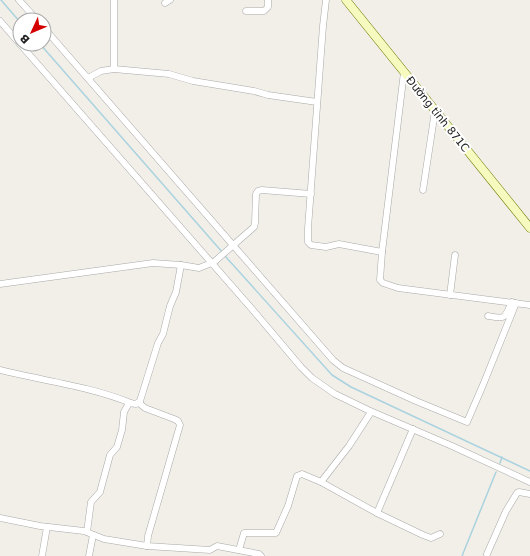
<svg xmlns="http://www.w3.org/2000/svg" width="530" height="556" viewBox="0 0 530 556" font-family="'DejaVu Sans',sans-serif">
<rect width="100%" height="100%" fill="#f2efe9"/>
<g fill="none" stroke-linecap="round" stroke-linejoin="round">
<g stroke="#aad3df" stroke-width="1.5">
<polyline points="1,0 20,22"/>
<polyline points="40,44 223,253"/>
<polyline points="225,256 332,375 351,387 530,471"/>
<polyline points="500,463 502,457"/>
<polyline points="462,556 496,472"/>
</g>
<g stroke="#a9a9a9" stroke-width="7">
<g id="minor">
<polyline points="19,0 37,20"/>
<polyline points="114,0 114,69"/>
<polyline points="326,0 323,26 308,228 308,242 311,245 326,247 339,244 382,252"/>
<polyline points="165,3 170,0"/>
<polyline points="246,11 264,11 268,7 268,0"/>
<polyline points="0,21 20,44"/>
<polyline points="44,28 333,360 343,368 416,401 467,422 483,385 516,303"/>
<polyline points="20,44 252,309 301,367 312,378 335,394 368,410 452,446 530,482"/>
<polyline points="404,72 382,252 380,280 383,283 398,288 530,305"/>
<polyline points="88,78 101,71 114,69 169,74 193,81 254,91 268,95 317,102"/>
<polyline points="423,190 435,111"/>
<polyline points="0,284 153,263 181,265 199,268 214,262 254,227 255,223 256,194 258,191 262,190 311,194"/>
<polyline points="450,295 455,255"/>
<path d="M 488,316 C 506,319 504,319 512,302"/>
<path d="M 0,370 C 44,381 89,386 131,403"/>
<polyline points="139,403 145,408 174,419 178,421 180,425 148,536 147,546"/>
<polyline points="321,482 349,446 371,412"/>
<polyline points="377,513 413,429"/>
<polyline points="0,518 40,526 84,531 104,539 147,546 210,550 217,546 259,554 261,556"/>
<polyline points="87,532 91,502 100,492 110,455 117,447 122,430 124,412 129,403 136,404 140,401 158,343 163,334 170,306 176,292 181,265"/>
<polyline points="239,550 244,533 276,533 288,506 297,476 302,474 321,482 377,513 423,535 431,538 440,534"/>
<polyline points="487,554 506,511 517,493 519,492 530,494"/>
<polyline points="42,556 47,527"/>
<polyline points="89,556 93,535"/>
</g>
</g>
<g stroke="#707d05" stroke-width="9">
<polyline id="secondary" points="346,0 530,228"/>
</g>
<use href="#minor" stroke="#fff" stroke-width="6"/>
<use href="#secondary" stroke="#f7fabf" stroke-width="8"/>
</g>
<g text-anchor="middle" stroke-width="4" stroke-linejoin="round" paint-order="stroke">
<g font-size="11" fill="#222" stroke="#fff">
<text transform="translate(438 114) rotate(51)" y="4">Đường tỉnh 871C</text>
</g>
</g>
<g transform="translate(32 32) rotate(226)"><circle r="19" fill="#ffffff" stroke="#a7a7a7"/>
<path d="M0-3L7 15L0 10L-7 15Z" fill="#d40000"/>
<text y="-6" font-size="11" font-weight="bold" text-anchor="middle" fill="#222222">B</text>
</g>
</svg>
